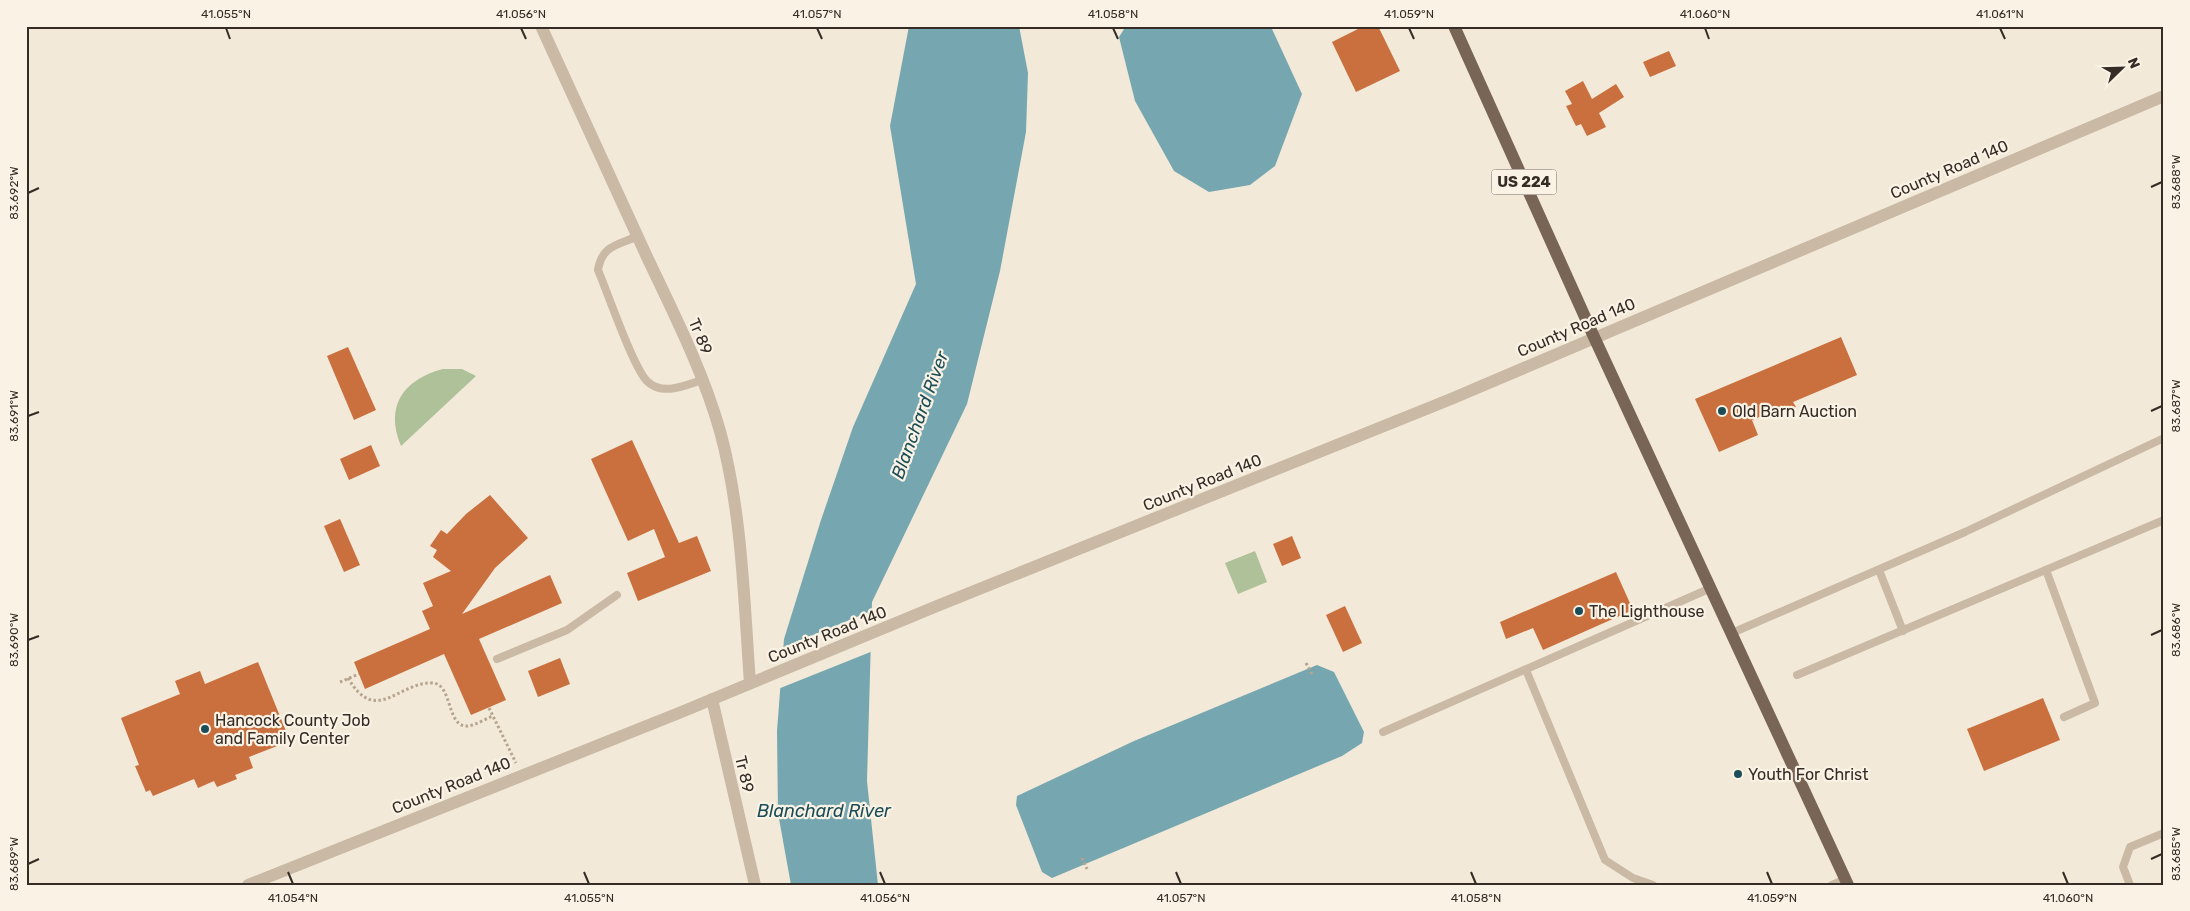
<svg xmlns="http://www.w3.org/2000/svg" width="2190" height="911" viewBox="0 0 2190 911" font-family="Rubik,sans-serif">
<rect width="100%" height="100%" fill="#f2e9d8"/>
<g fill="#afc198">
<path d="M 443,369 L 462,369 L 476,376 L 401,446 C 384,406 404,379 443,369 Z"/>
<polygon points="1255,551 1267,582 1238,594 1225,563"/>
</g>
<g fill="#76a7b0">
<polygon points="909,26 1019,26 1028,73 1026,132 1000,271 967,404 872,602 867,781 878,885 791,885 778,813 777,731 784,639 821,520 853,427 916,284 890,126"/>
<polygon points="1126,26 1268,26 1272,29 1302,94 1275,166 1250,185 1209,192 1174,171 1135,101 1119,37"/>
<polygon points="1317,665 1334,672 1364,732 1362,743 1342,756 1052,878 1042,872 1016,805 1017,796 1134,741"/>
</g>
<polygon fill="#f2e9d8" points="874,610 873,651 778,689 781,648"/>
<g fill="#ca6f3e">
<polygon points="1364,26 1378,26 1400,71 1356,92 1332,42"/>
<polygon points="1669,51 1676,66 1650,77 1643,62"/>
<polygon points="1583,81 1592,99 1616,84 1624,97 1599,113 1606,127 1587,136 1581,124 1576,126 1566,106 1572,104 1565,91"/>
<polygon points="1841,337 1857,375 1793,402 1796,407 1778,415 1776,410 1752,420 1758,435 1719,452 1695,399"/>
<polygon points="348,347 376,410 354,420 327,356"/>
<polygon points="632,440 679,543 697,536 711,571 638,601 627,573 665,557 654,529 628,541 591,459"/>
<polygon points="371,445 380,466 349,480 340,459"/>
<polygon points="490,495 528,538 495,568 462,614 550,575 562,603 479,639 506,700 471,715 444,654 365,689 354,662 430,629 422,611 433,606 423,583 451,571 433,557 437,550 430,546 441,530 447,534 466,514"/>
<polygon points="340,519 360,565 344,572 324,526"/>
<polygon points="1292,536 1301,558 1282,566 1273,544"/>
<polygon points="1616,572 1633,610 1543,650 1533,628 1506,639 1500,622"/>
<polygon points="1345,606 1362,643 1343,652 1326,615"/>
<polygon points="560,658 570,684 538,697 528,671"/>
<polygon points="258,662 290,741 249,757 253,768 235,775 237,779 217,787 214,781 198,788 194,779 153,796 150,790 146,792 135,766 139,765 121,718 180,694 175,681 200,671 205,684"/>
<polygon points="2043,698 2060,740 1984,771 1967,729"/>
</g>
<g fill="none" stroke-linecap="round" stroke-linejoin="round">
<g stroke="#b6a48e" stroke-width="3" stroke-dasharray="2.5 2.5" stroke-linecap="butt">
<polyline points="1306,663 1312,674"/>
<path d="M 348,678 C 376,726 398,682 432,683 C 453,683 446,728 468,726 C 476,725 485,719 493,716"/>
<polyline points="340,682 359,674"/>
<polyline points="489,708 516,763"/>
<polyline points="1082,858 1087,869"/>
</g>
<g stroke="#cab9a4" stroke-width="8">
<path d="M 638,236 C 618,245 602,245 598,270 C 607,291 634,370 648,382 C 663,396 686,385 702,380"/>
<polyline points="1879,570 1903,631"/>
<polyline points="2046,570 2095,703 2064,717"/>
<polyline points="1732,633 1965,532 2164,438"/>
<polyline points="497,659 567,630 617,595"/>
<polyline points="1526,670 1605,860 1633,878 1653,885"/>
<polyline points="1797,675 2164,520"/>
<polyline points="1383,732 1711,588"/>
<polyline points="1832,885 1846,879"/>
<polyline points="2130,885 2123,867 2130,847 2164,833"/>
</g>
<path stroke="#cab9a4" stroke-width="12" d="M 541,26 C 576,103 612,180 647,257 C 674,314 703,371 720,431 C 742,511 744,601 750,683"/>
<g stroke="#cab9a4" stroke-width="12">
<polyline points="712,699 755,885"/>
<polyline points="248,885 679,713 937,606 1451,399 2164,96"/>
</g>
<polyline stroke="#786556" stroke-width="12" points="1454,26 1594,337 1848,885"/>
</g>
<path fill="none" stroke="#352c26" stroke-width="2" d="M 226,28 L 230,39M 521,28 L 526,39M 817,28 L 822,39M 1113,28 L 1118,39M 1409,28 L 1414,39M 1705,28 L 1709,39M 2000,28 L 2005,39M 2151,187 L 2162,182M 28,193 L 39,188M 2151,411 L 2162,406M 28,416 L 39,412M 2151,635 L 2162,630M 28,640 L 39,636M 2151,859 L 2162,854M 28,864 L 39,859M 288,872 L 293,884M 584,872 L 589,884M 880,872 L 885,884M 1176,872 L 1181,884M 1471,872 L 1476,884M 1767,872 L 1772,884M 2063,872 L 2068,884"/>
<g fill="#1a4d58" stroke="#faf2e4" stroke-width="2">
<circle cx="1722" cy="411" r="5"/>
<circle cx="1579" cy="611" r="5"/>
<circle cx="205" cy="729" r="5"/>
<circle cx="1738" cy="774" r="5"/>
</g>
<g text-anchor="middle" stroke-width="4.5" stroke-linejoin="round" paint-order="stroke">
<rect fill="#faf2e4" stroke="#70675f" stroke-width="1" x="1491.5" y="169.5" width="65" height="25" rx="4"/>
<g font-size="15" font-weight="bold" fill="#352c26">
<text x="1524" y="187">US 224</text>
</g>
<g font-size="16" fill="#352c26" stroke="#faf2e4">
<text transform="translate(1949 169) rotate(-23)" y="6">County Road 140</text>
<text transform="translate(1576 327) rotate(-23)" y="6">County Road 140</text>
<text transform="translate(701 336) rotate(67)" y="6">Tr 89</text>
<text transform="translate(1202 482) rotate(-22)" y="6">County Road 140</text>
<text transform="translate(827 634) rotate(-22)" y="6">County Road 140</text>
<text transform="translate(745 774) rotate(77)" y="6">Tr 89</text>
<text transform="translate(451 785) rotate(-22)" y="6">County Road 140</text>
</g>
<g font-size="16" fill="#352c26" stroke="#faf2e4" text-anchor="start">
<text x="1732" y="417">Old Barn Auction</text>
<text x="1589" y="617">The Lighthouse</text>
<text x="215" y="726">Hancock County Job<tspan x="215" dy="18">and Family Center</tspan></text>
<text x="1748" y="780">Youth For Christ</text>
</g>
<g font-size="18" font-style="italic" fill="#1a4d58" stroke="#faf2e4">
<text transform="translate(920 415) rotate(-70)" y="6">Blanchard River</text>
<text x="824" y="817">Blanchard River</text>
</g>
</g>
<rect width="2190" height="911" fill="none" stroke="#faf2e4" stroke-width="55"/>
<g transform="translate(2122 68) rotate(67)" stroke="#faf2e4" stroke-width="4" paint-order="stroke">
<path d="M0-4L9 19L0 12L-9 19Z" fill="#352c26"/>
<text y="-8" font-size="14" font-weight="bold" text-anchor="middle" fill="#352c26">N</text>
</g>
<rect x="28" y="28" width="2134" height="856" fill="none" stroke="#352c26" stroke-width="2"/>
<g font-size="12" text-anchor="middle" fill="#352c26">
<text x="226" y="18">41.055°N</text>
<text x="521" y="18">41.056°N</text>
<text x="817" y="18">41.057°N</text>
<text x="1113" y="18">41.058°N</text>
<text x="1409" y="18">41.059°N</text>
<text x="1705" y="18">41.060°N</text>
<text x="2000" y="18">41.061°N</text>
<text transform="translate(2176 182) rotate(-90)" y="4">83.688°W</text>
<text transform="translate(14 193) rotate(-90)" y="4">83.692°W</text>
<text transform="translate(2176 406) rotate(-90)" y="4">83.687°W</text>
<text transform="translate(14 416) rotate(-90)" y="4">83.691°W</text>
<text transform="translate(2176 630) rotate(-90)" y="4">83.686°W</text>
<text transform="translate(14 640) rotate(-90)" y="4">83.690°W</text>
<text transform="translate(2176 854) rotate(-90)" y="4">83.685°W</text>
<text transform="translate(14 864) rotate(-90)" y="4">83.689°W</text>
<text x="293" y="902">41.054°N</text>
<text x="589" y="902">41.055°N</text>
<text x="885" y="902">41.056°N</text>
<text x="1181" y="902">41.057°N</text>
<text x="1476" y="902">41.058°N</text>
<text x="1772" y="902">41.059°N</text>
<text x="2068" y="902">41.060°N</text>
</g>
</svg>
